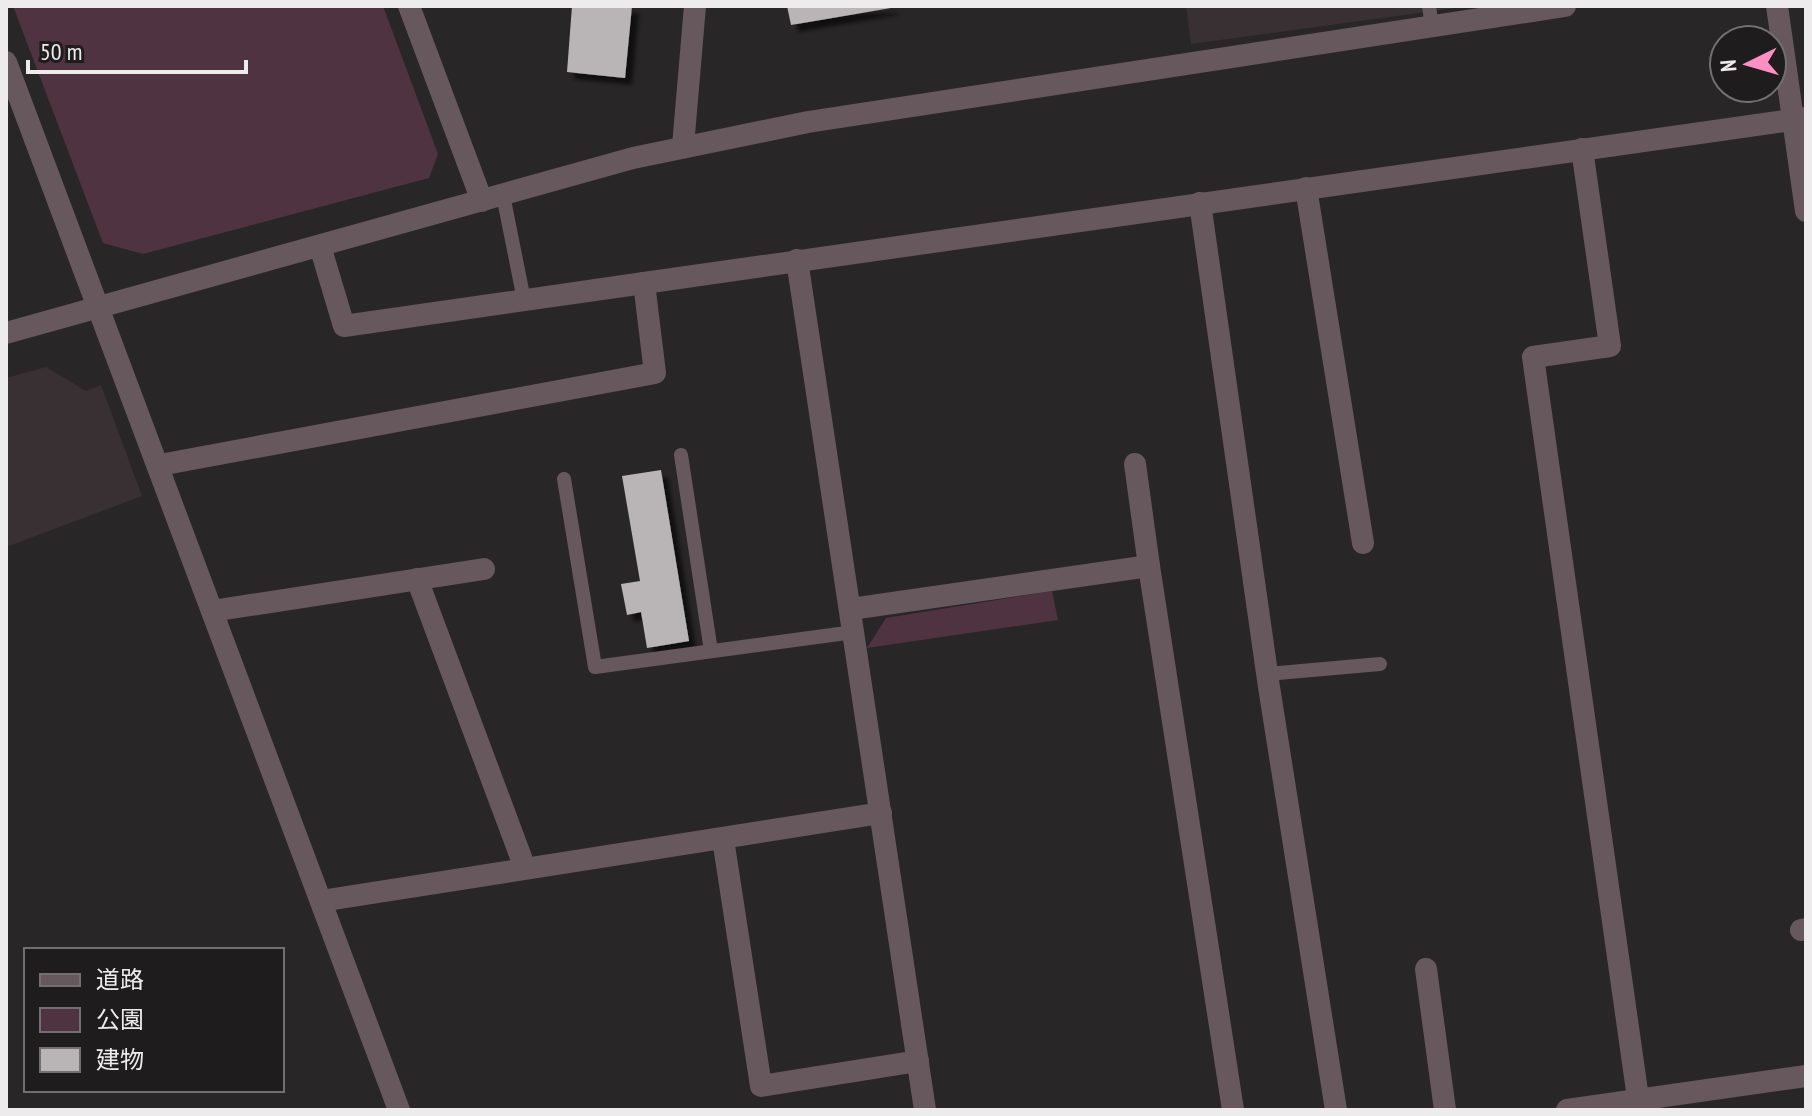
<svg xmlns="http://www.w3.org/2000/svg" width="1812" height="1116" viewBox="0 0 1812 1116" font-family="'PT Sans Narrow','Noto Sans JP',sans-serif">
<defs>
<filter id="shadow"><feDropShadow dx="7" dy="7" stdDeviation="2" flood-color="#0009"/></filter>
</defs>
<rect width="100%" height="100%" fill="#292627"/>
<g fill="#393034">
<polygon points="1186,6 1470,6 1191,44"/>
<polygon points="46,367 86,391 101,385 142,496 6,547 6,378"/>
</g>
<g fill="#503340">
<polygon points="13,6 383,6 438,154 429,178 143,254 103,243"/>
<polygon points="1052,591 1058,620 867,648 886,618"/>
</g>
<g fill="#b9b4b6" filter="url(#shadow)">
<polygon points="572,6 632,6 625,78 567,72"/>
<polygon points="787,6 891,6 891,8 791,25"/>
<polygon points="661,470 689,641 647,648 641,612 627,615 621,584 640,581 622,476"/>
</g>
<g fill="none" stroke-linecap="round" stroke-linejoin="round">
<g stroke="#67585e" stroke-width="14">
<polyline points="1429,6 1432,26"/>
<polyline points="503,195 524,300"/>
<polyline points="681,455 711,651"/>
<polyline points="564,479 595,667 854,632"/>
<polyline points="1268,674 1380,664"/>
</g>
<g stroke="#67585e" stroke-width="22">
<polyline points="409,6 482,201"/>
<polyline points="1777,6 1806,211"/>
<polyline points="1582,149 1610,346 1533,357 1638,1098"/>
<polyline points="1306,188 1363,543"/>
<polyline points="1200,203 1269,687 1336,1110"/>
<polyline points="320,246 344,326 644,283"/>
<polyline points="797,260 925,1110"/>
<polyline points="1135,464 1149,566"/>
<polyline points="160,465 655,373 644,283 1806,118"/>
<polyline points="417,579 525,868"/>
<polyline points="851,609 1149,566 1233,1110"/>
<polyline points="212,611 484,569"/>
<polyline points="723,839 761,1086 918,1061"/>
<polyline points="321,901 881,813"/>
<polyline points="1801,930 1806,929"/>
<polyline points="1426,969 1445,1110"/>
<polyline points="1567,1110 1806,1076"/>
</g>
<g stroke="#67585e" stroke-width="22">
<polyline points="6,62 399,1110"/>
<polyline points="683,146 695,6"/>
<polyline points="6,333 633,158 808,122 1565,6"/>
</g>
</g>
<rect width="1812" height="1116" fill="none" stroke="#edebec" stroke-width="16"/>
<rect x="24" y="948" width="260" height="144" fill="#1f1c1d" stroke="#716f70" stroke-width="2"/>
<rect x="40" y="974" width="40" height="12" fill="#67585e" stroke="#716f70" stroke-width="2"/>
<text x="96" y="988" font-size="24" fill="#edebec">道路</text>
<rect x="40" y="1008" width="40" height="24" fill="#503340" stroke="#716f70" stroke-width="2"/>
<text x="96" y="1028" font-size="24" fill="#edebec">公園</text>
<rect x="40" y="1048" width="40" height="24" fill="#b9b4b6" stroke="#716f70" stroke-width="2"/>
<text x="96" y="1068" font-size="24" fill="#edebec">建物</text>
<g transform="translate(1748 64) rotate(265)"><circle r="38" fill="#1f1c1d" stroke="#716f70" stroke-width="2"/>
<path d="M0-6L14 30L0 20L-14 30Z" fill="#fc8fc3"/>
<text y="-12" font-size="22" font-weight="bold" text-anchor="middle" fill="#edebec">N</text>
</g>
<path d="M28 60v12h218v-12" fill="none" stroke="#edebec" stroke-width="4"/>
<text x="40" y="60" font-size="24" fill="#edebec" stroke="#1f1c1d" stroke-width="6" paint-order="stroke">50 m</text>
</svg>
